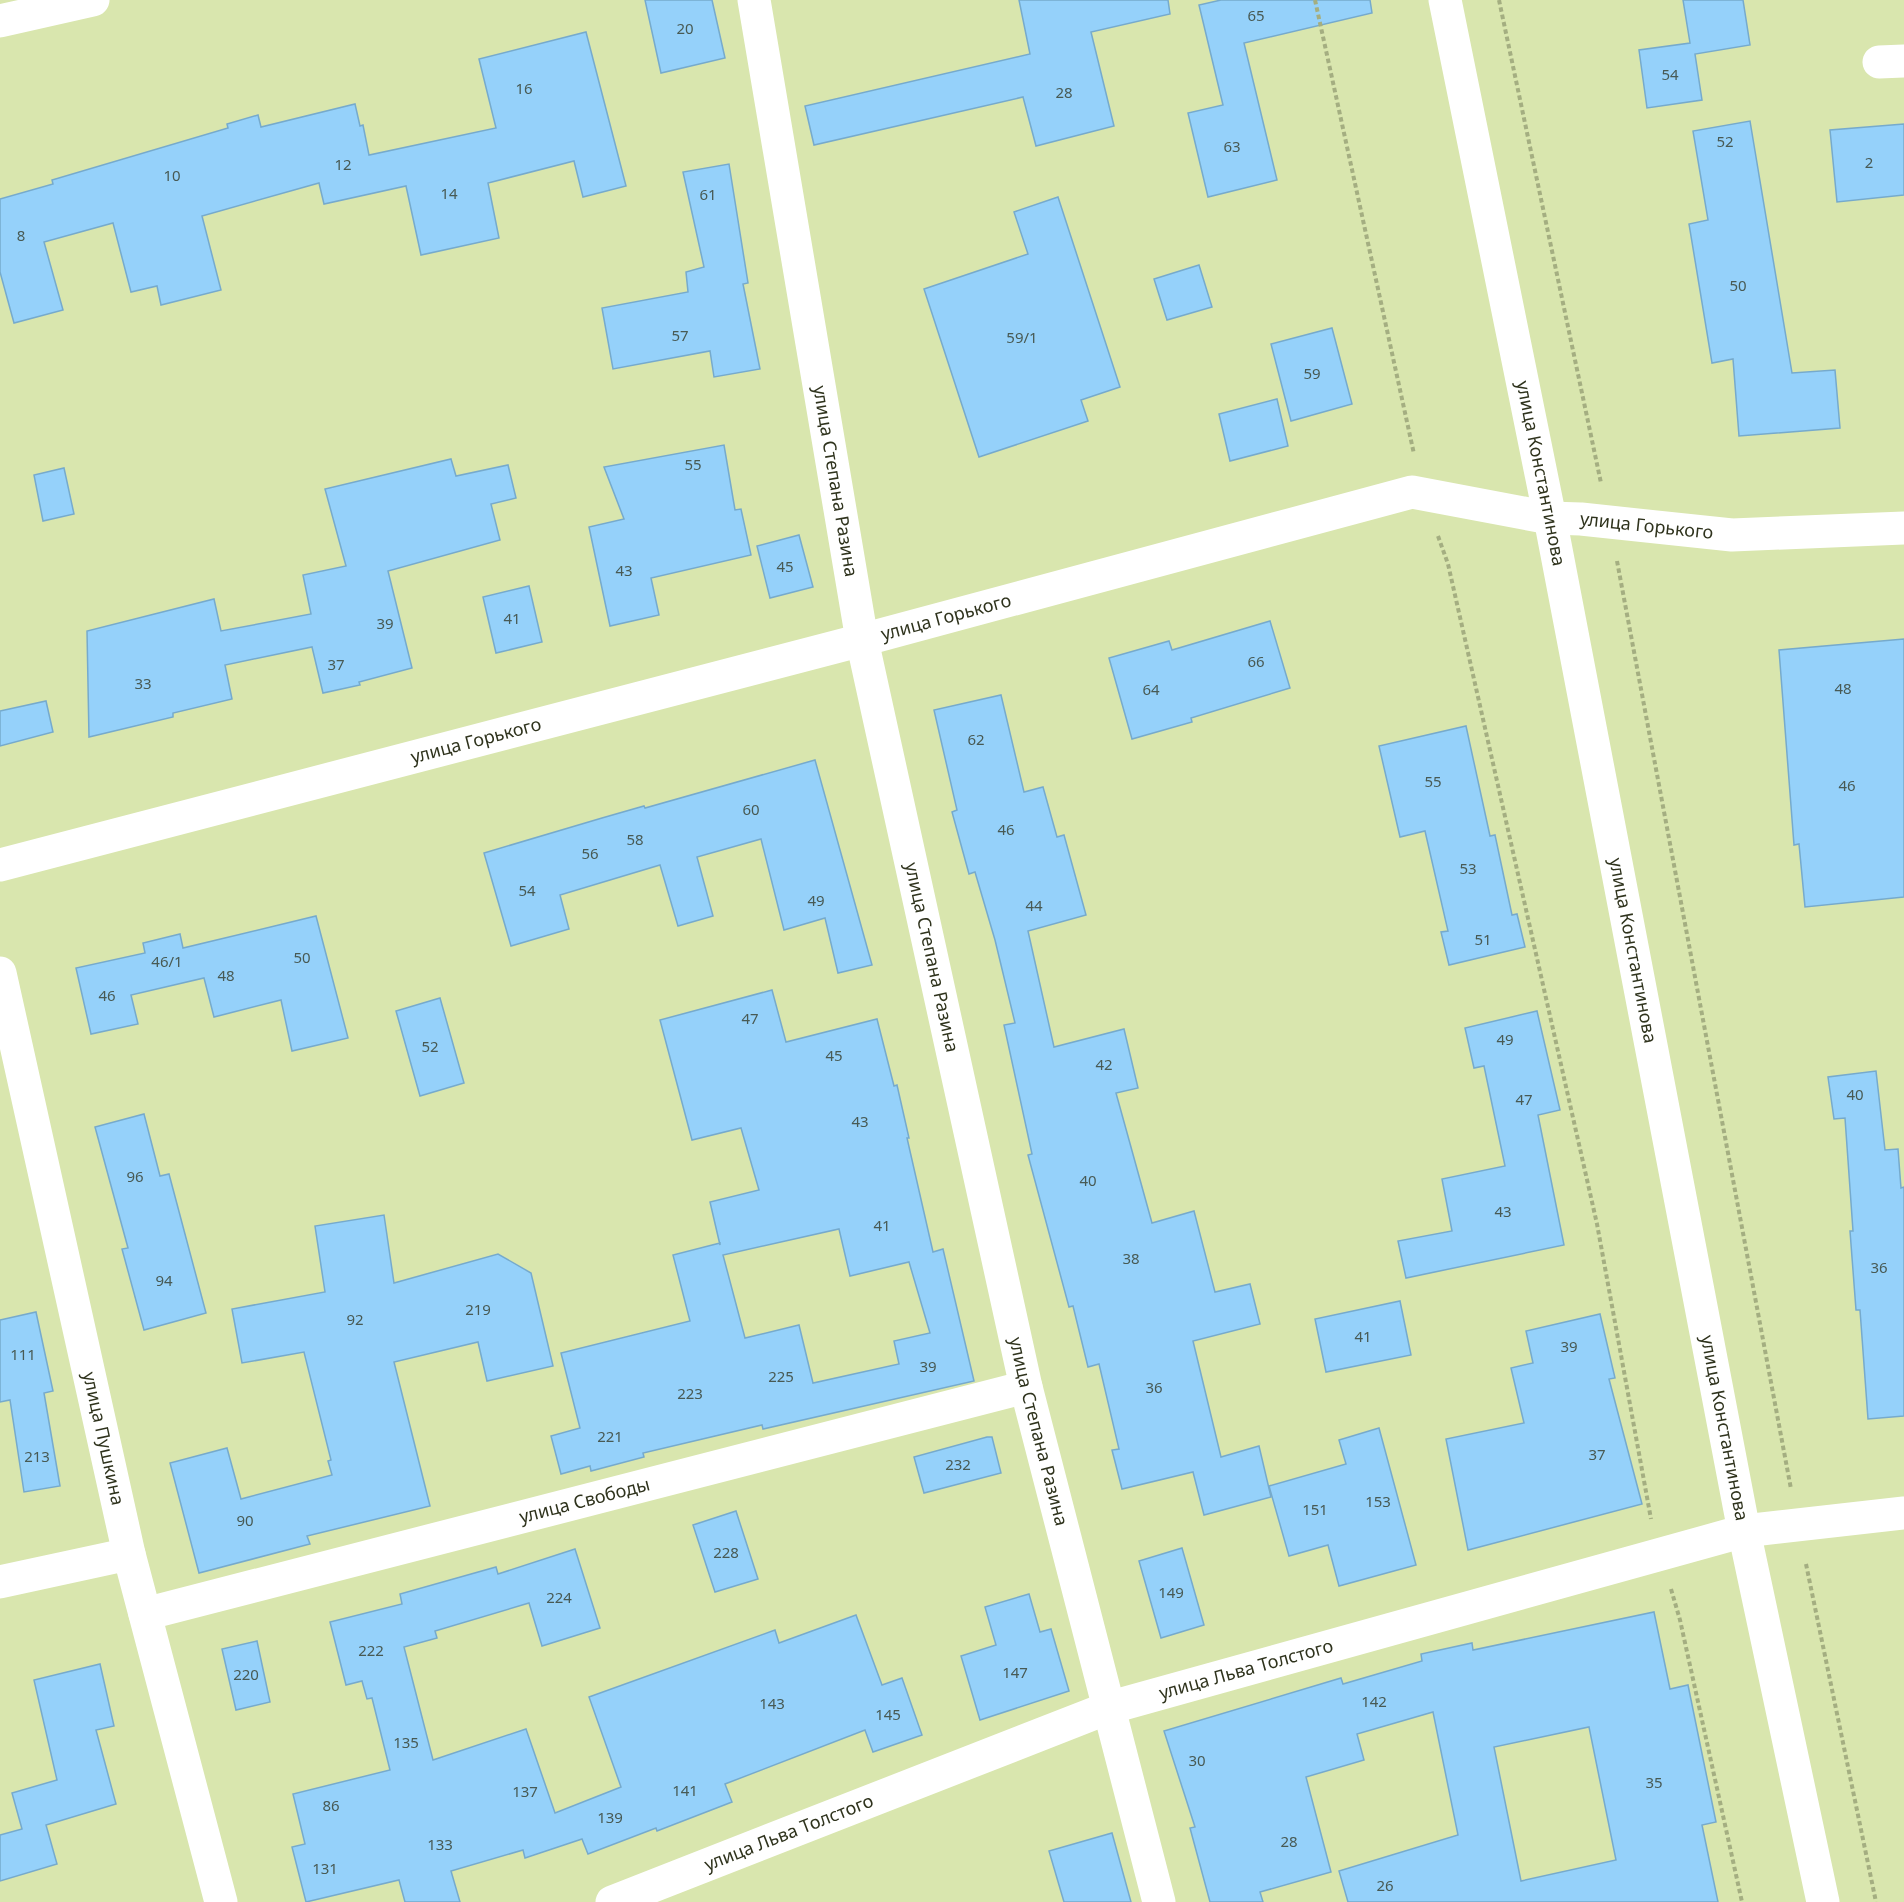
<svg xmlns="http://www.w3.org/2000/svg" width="1904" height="1902" viewBox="0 0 1904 1902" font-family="'Noto Sans',sans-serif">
<rect width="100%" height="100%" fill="#d9e6ae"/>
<g fill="#95d1fa" stroke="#76aacc" stroke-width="1.5" fill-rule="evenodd">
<polygon points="645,0 712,0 725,58 661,73"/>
<polygon points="1019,0 1168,0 1170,14 1091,32 1114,126 1036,146 1023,97 814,145 805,106 1030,54"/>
<polygon points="1221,0 1370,0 1372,13 1244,43 1277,180 1208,197 1188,113 1223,105 1199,5"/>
<polygon points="1683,0 1743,0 1750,45 1695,54 1702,100 1647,108 1639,50 1690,43"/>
<polygon points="586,32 626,186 583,197 574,161 488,183 499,238 421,255 406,186 324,204 319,183 202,216 221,290 161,305 157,286 131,292 113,223 44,242 63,310 14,323 0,272 0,199 53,184 52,180 228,128 227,124 258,115 261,127 355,104 360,126 363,125 369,155 496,128 479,59"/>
<polygon points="1750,121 1792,373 1835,370 1840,428 1739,436 1733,359 1712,363 1689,224 1708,220 1693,131"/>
<polygon points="1904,124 1904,195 1837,202 1830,130"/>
<polygon points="729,164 748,283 743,284 760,369 714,377 710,351 613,369 602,308 688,292 686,272 704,267 683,172"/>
<polygon points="1058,197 1120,387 1081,400 1088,421 979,457 924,289 1028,254 1014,212"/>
<polygon points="1199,265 1212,307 1167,320 1154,279"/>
<polygon points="1332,328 1352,404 1291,421 1271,344"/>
<polygon points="1277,399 1288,446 1230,461 1219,414"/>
<polygon points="724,445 735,510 741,509 751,555 651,578 659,615 610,626 589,527 624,519 604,467"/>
<polygon points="451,459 456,476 508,465 516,498 491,504 500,540 388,571 412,668 359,682 360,685 323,693 312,647 225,665 232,699 173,713 173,717 89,737 87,631 214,599 221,631 311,614 303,575 346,566 325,489"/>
<polygon points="64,468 74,514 43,521 34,475"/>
<polygon points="799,535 813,587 770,598 757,546"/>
<polygon points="529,586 542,642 496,653 483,597"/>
<polygon points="1270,621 1290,688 1191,718 1192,722 1132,739 1109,658 1169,641 1172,650"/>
<polygon points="1904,639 1904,897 1805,907 1799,844 1794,845 1779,650"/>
<polygon points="1001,695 1024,792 1043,787 1057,837 1064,835 1086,915 1028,931 1054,1047 1124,1029 1138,1088 1116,1093 1152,1223 1194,1211 1215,1292 1250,1284 1260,1324 1193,1341 1221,1457 1259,1446 1271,1497 1204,1515 1193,1472 1122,1489 1112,1450 1119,1449 1099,1364 1088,1367 1073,1306 1069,1307 1028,1155 1032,1154 1004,1025 1015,1023 995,940 975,872 969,874 952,812 957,810 934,710"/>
<polygon points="46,701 53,732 0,746 0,711"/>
<polygon points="1466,726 1490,836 1495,835 1512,915 1517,914 1525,947 1449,965 1441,932 1448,931 1425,831 1400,837 1379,746"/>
<polygon points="815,760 872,965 838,973 825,918 784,930 761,839 697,857 713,916 678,926 660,865 560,895 569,929 511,946 484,853 602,818 644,806 645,808"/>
<polygon points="316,916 348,1038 292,1051 281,1000 214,1017 204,978 131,995 138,1024 91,1034 76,968 145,953 143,943 180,934 183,948"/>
<path d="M 772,990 L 786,1042 L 877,1019 L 894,1086 L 897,1085 L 909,1138 L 907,1138 L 933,1252 L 943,1249 L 974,1381 L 763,1429 L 762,1425 L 643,1453 L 644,1457 L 591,1471 L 590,1466 L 561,1474 L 551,1436 L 580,1428 L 561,1353 L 690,1321 L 673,1255 L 720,1243 L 720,1245 L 710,1202 L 759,1190 L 741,1128 L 692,1140 L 660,1020 ZM 839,1229 L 850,1276 L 909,1262 L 930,1333 L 894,1341 L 899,1364 L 813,1383 L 799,1325 L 745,1338 L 723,1255 Z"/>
<polygon points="440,998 464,1083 420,1096 396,1011"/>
<polygon points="1537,1011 1560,1110 1538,1115 1564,1245 1406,1278 1398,1241 1452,1231 1442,1179 1505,1166 1484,1066 1474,1068 1465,1028"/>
<polygon points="1876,1071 1885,1150 1898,1149 1901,1188 1904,1187 1904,1416 1868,1419 1860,1310 1856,1310 1850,1231 1853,1231 1845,1118 1834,1119 1828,1077"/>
<polygon points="144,1114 160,1176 169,1174 206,1313 144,1330 122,1249 128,1248 95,1127"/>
<polygon points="384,1215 394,1283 498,1254 531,1273 553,1366 487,1381 478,1342 394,1362 430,1506 307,1536 310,1544 199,1573 170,1463 227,1448 241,1499 332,1475 328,1461 331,1460 304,1352 242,1363 232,1309 325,1292 315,1226"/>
<polygon points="1400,1301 1411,1355 1326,1372 1315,1319"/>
<polygon points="36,1312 53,1391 44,1393 60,1486 24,1492 10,1400 0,1402 0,1320"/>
<polygon points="1600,1314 1615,1378 1609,1379 1642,1504 1468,1550 1446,1439 1524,1423 1511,1368 1533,1363 1526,1331"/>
<polygon points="1379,1428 1416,1565 1339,1586 1328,1545 1289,1556 1269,1486 1346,1464 1339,1440"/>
<polygon points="987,1437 992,1437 1001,1473 924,1493 914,1457"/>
<polygon points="736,1511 758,1579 715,1592 693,1525"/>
<polygon points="1182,1548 1204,1625 1161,1638 1139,1561"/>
<polygon points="575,1549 600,1628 542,1646 529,1603 435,1631 437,1638 404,1647 433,1760 526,1729 555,1813 621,1787 589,1697 775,1630 779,1643 856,1615 882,1685 902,1678 922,1735 873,1752 865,1730 725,1784 732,1802 657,1831 656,1828 588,1854 582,1839 525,1858 523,1850 451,1871 460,1902 405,1902 399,1880 306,1902 292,1847 305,1844 293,1794 390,1770 372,1698 367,1699 362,1681 346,1685 330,1622 402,1604 400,1594 496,1567 498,1574"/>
<polygon points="1029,1594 1040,1632 1051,1629 1069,1691 980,1720 961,1656 996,1645 985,1607"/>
<path d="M 1654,1612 L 1670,1689 L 1688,1685 L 1716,1822 L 1702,1825 L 1718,1902 L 1348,1902 L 1339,1871 L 1458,1835 L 1433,1712 L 1357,1734 L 1364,1760 L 1306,1777 L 1331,1872 L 1260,1892 L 1263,1902 L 1210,1902 L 1190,1828 L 1195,1827 L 1164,1731 L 1341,1678 L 1343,1684 L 1422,1661 L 1421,1654 L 1472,1643 L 1473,1650 ZM 1589,1727 L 1616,1860 L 1521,1881 L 1494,1747 Z"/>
<polygon points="257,1641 270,1702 236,1710 222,1649"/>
<polygon points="100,1664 114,1726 96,1730 116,1804 46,1825 57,1864 0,1881 0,1835 22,1829 12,1793 57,1780 34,1680"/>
<polygon points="1112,1833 1131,1902 1064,1902 1049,1851"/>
</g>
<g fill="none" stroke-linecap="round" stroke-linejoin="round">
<g stroke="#a4ae81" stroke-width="4" stroke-dasharray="4.5 3" stroke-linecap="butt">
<polyline points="1315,0 1414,454"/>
<polyline points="1499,0 1601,483"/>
<polyline points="1438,536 1448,564 1597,1224 1651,1519"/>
<polyline points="1617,561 1791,1489"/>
<polyline points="1806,1564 1876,1902"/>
<polyline points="1671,1589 1680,1620 1742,1902"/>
</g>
<g stroke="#fff" stroke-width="33">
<path id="s1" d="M 754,0 L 862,640 L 1026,1387 L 1159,1902"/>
<polyline points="0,21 93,0"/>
<polyline points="1879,62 1904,61"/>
<path id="s2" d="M 0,865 L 862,640 L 1412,492 L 1550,518 L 1581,519 L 1732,535 L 1904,528"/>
<path id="s3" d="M 145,1614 L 1026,1387"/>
<path id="s4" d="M 612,1902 L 1108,1708 L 1744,1531 L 1904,1513"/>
</g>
<g stroke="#fff" stroke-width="33">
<path id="s5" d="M 1445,0 L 1550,518 L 1744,1531 L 1823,1902"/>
<polyline points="0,1582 129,1554"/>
</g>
<path stroke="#fff" stroke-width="33" id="s6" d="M 0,973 L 129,1554 L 221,1902"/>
</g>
<g text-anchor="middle" stroke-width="4.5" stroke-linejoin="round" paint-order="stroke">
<g font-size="15" fill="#485a54">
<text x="1256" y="21">65</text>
<text x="685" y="34">20</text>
<text x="1670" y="80">54</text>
<text x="524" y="94">16</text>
<text x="1064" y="98">28</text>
<text x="1725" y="147">52</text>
<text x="1232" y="152">63</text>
<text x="1869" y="168">2</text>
<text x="343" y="170">12</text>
<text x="172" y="181">10</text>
<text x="449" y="199">14</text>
<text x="708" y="200">61</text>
<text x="21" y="241">8</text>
<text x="1738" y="291">50</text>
<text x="680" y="341">57</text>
<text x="1022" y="343">59/1</text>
<text x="1312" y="379">59</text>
<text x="693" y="470">55</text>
<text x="785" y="572">45</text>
<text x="624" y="576">43</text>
<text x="512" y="624">41</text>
<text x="385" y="629">39</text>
<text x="1256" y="667">66</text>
<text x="336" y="670">37</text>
<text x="143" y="689">33</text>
<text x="1843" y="694">48</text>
<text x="1151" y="695">64</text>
<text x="976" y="745">62</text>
<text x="1433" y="787">55</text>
<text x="1847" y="791">46</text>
<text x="751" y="815">60</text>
<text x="1006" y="835">46</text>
<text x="635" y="845">58</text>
<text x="590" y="859">56</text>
<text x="1468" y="874">53</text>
<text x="527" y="896">54</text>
<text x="816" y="906">49</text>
<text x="1034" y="911">44</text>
<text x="1483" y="945">51</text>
<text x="302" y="963">50</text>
<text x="167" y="967">46/1</text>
<text x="226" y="981">48</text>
<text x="107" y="1001">46</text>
<text x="750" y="1024">47</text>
<text x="1505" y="1045">49</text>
<text x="430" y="1052">52</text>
<text x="834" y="1061">45</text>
<text x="1104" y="1070">42</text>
<text x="1855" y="1100">40</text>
<text x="1524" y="1105">47</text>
<text x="860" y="1127">43</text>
<text x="135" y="1182">96</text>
<text x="1088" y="1186">40</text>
<text x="1503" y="1217">43</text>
<text x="882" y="1231">41</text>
<text x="1131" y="1264">38</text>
<text x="1879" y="1273">36</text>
<text x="164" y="1286">94</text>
<text x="478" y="1315">219</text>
<text x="355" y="1325">92</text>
<text x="1363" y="1342">41</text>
<text x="1569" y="1352">39</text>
<text x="23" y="1360">111</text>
<text x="928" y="1372">39</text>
<text x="781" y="1382">225</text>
<text x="1154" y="1393">36</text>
<text x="690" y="1399">223</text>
<text x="610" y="1442">221</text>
<text x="1597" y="1460">37</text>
<text x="37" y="1462">213</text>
<text x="958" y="1470">232</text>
<text x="1378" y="1507">153</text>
<text x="1315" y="1515">151</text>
<text x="245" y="1526">90</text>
<text x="726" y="1558">228</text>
<text x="1171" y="1598">149</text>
<text x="559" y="1603">224</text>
<text x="371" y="1656">222</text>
<text x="1015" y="1678">147</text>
<text x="246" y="1680">220</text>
<text x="1374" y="1707">142</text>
<text x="772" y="1709">143</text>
<text x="888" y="1720">145</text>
<text x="406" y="1748">135</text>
<text x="1197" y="1766">30</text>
<text x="1654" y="1788">35</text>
<text x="685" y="1796">141</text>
<text x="525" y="1797">137</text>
<text x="331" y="1811">86</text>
<text x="610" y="1823">139</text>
<text x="1289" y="1847">28</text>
<text x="440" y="1850">133</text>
<text x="325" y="1874">131</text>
<text x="1385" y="1891">26</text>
</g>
<g font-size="18" fill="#2f331d" stroke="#e6f3bb">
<text dy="6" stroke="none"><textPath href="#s5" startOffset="483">улица Константинова</textPath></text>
<text dy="6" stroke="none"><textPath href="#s1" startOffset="488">улица Степана Разина</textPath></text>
<text dy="6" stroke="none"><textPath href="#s2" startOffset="1698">улица Горького</textPath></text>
<text dy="6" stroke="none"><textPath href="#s2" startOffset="978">улица Горького</textPath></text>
<text dy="6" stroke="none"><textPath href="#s2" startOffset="492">улица Горького</textPath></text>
<text dy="6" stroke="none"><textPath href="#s5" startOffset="969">улица Константинова</textPath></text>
<text dy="6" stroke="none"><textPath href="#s1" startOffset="974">улица Степана Разина</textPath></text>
<text dy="6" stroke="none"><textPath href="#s5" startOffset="1455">улица Константинова</textPath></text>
<text dy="6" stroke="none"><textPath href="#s1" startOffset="1460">улица Степана Разина</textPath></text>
<text dy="6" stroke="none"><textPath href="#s6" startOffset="477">улица Пушкина</textPath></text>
<text dy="6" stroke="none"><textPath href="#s3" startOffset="454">улица Свободы</textPath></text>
<text dy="6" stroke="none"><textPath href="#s4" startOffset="676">улица Льва Толстого</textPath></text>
<text dy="6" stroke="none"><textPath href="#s4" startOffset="190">улица Льва Толстого</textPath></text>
</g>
</g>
</svg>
